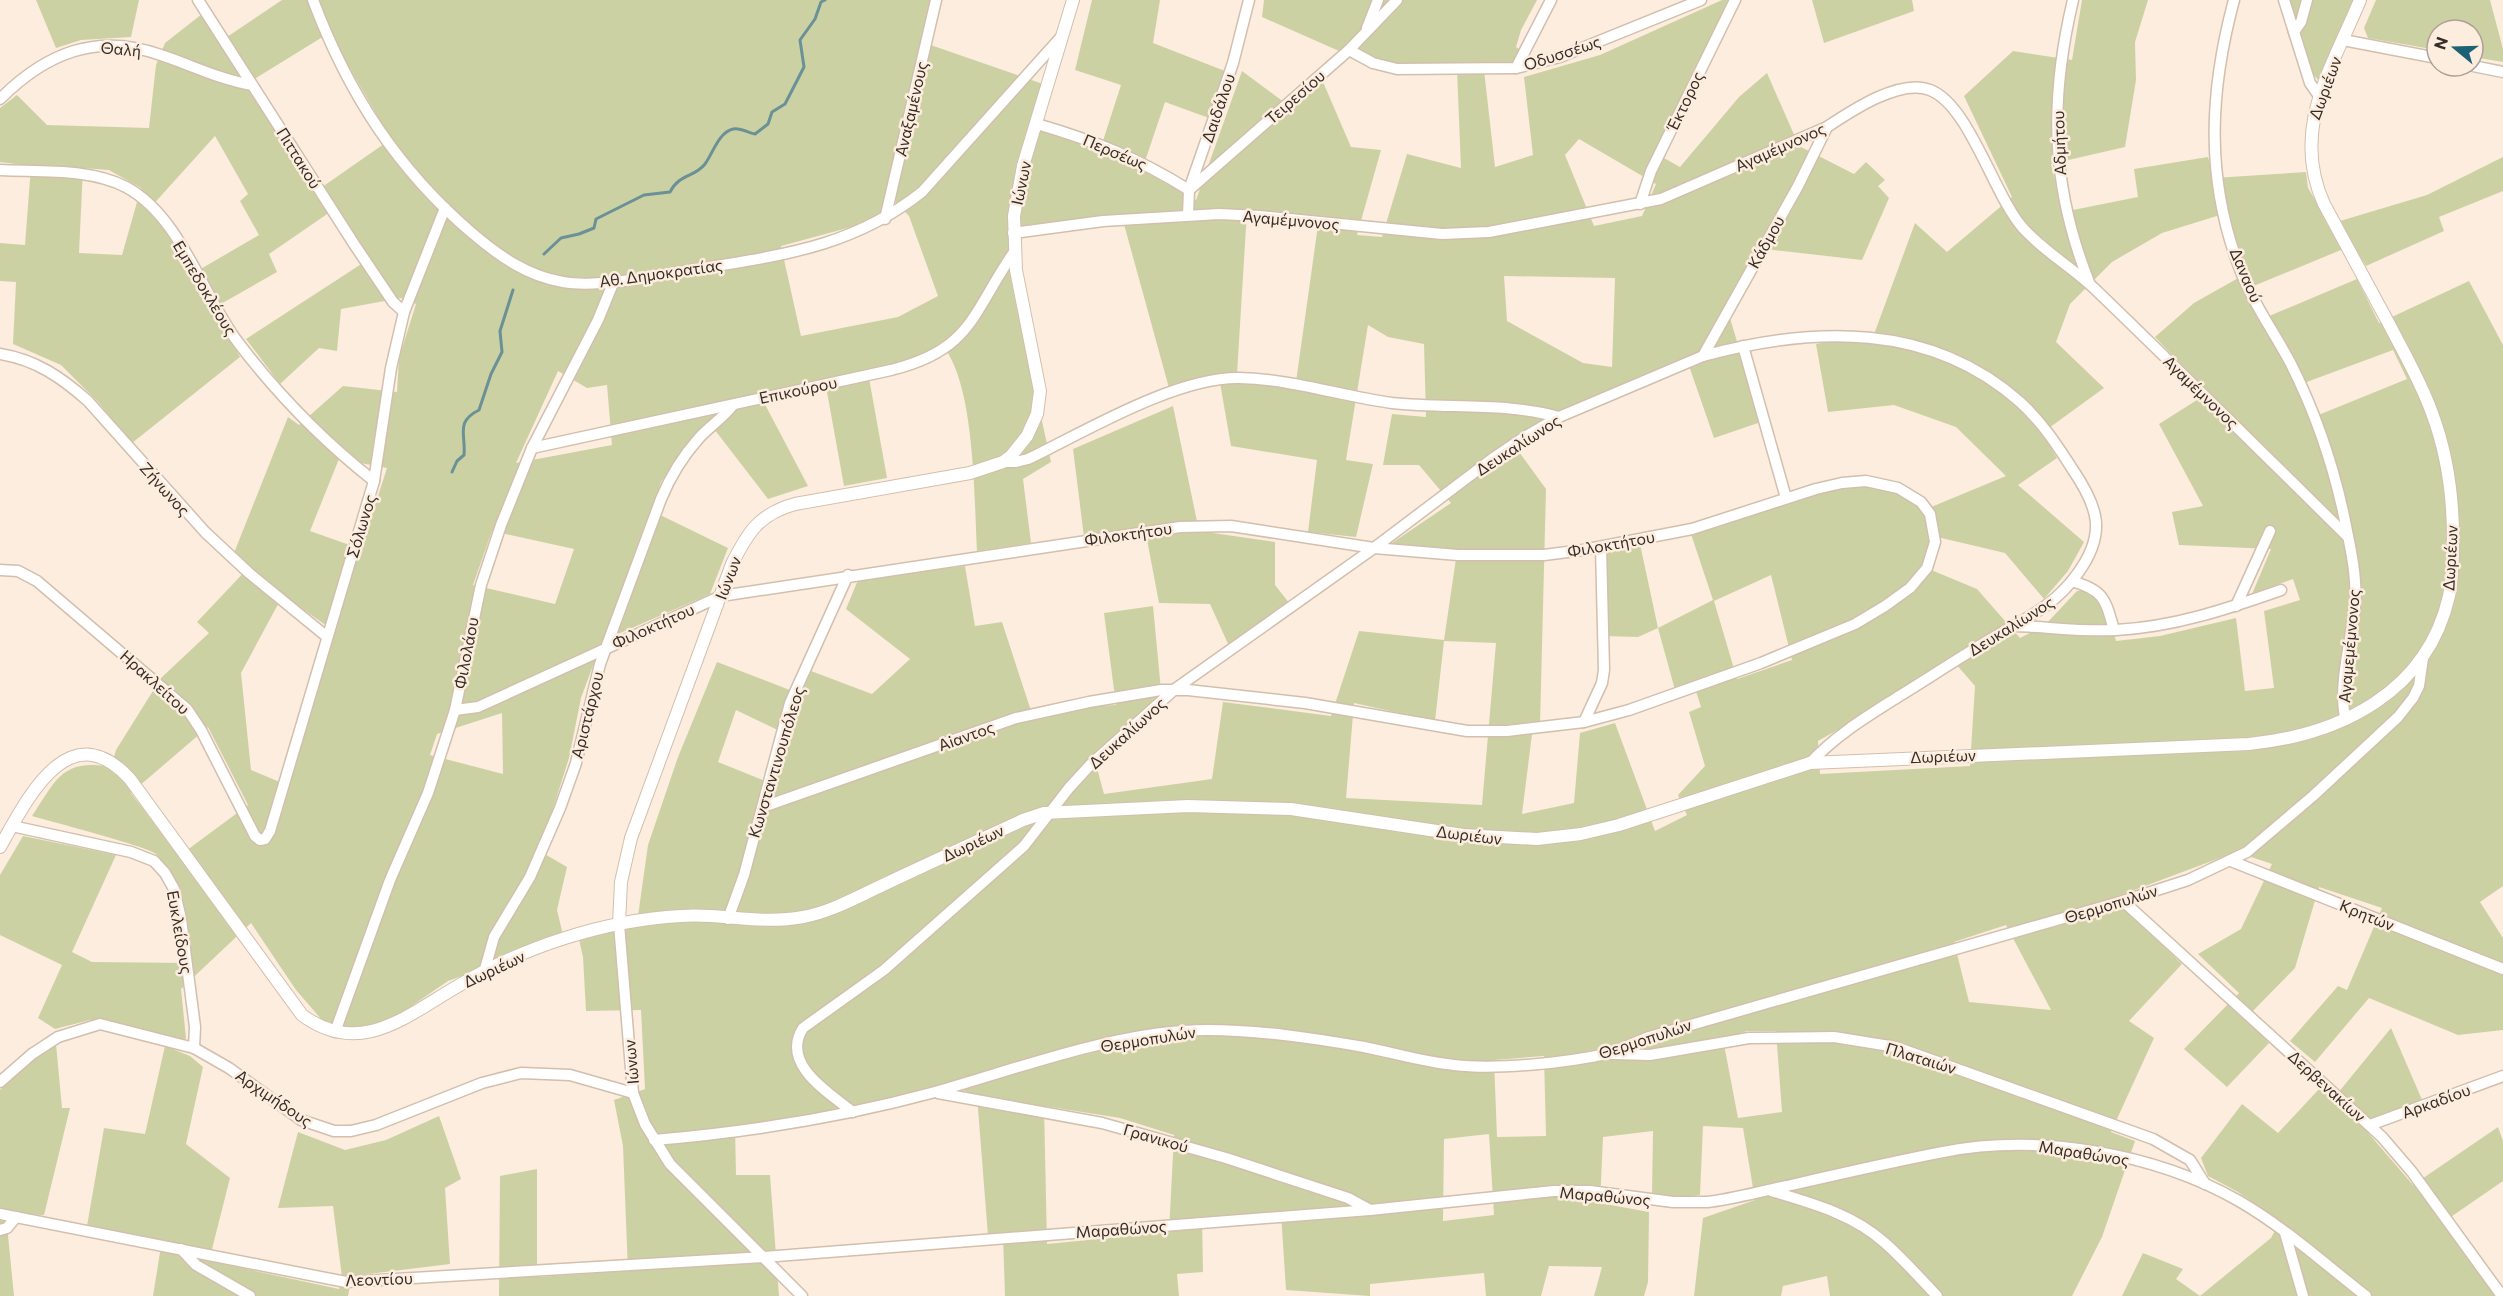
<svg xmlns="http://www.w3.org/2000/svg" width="2503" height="1296" viewBox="0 0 2503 1296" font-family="Commissioner,sans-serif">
<rect width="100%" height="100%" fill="#fdeddf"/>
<g fill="#ccd1a3" fill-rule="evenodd">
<polygon points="36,0 139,0 131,37 81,40 56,48"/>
<path d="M 282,0 L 931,0 L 922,42 L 1043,84 L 1033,126 L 1100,150 L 1121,85 L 1075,70 L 1092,0 L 1160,0 L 1153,43 L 1225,71 L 1209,118 L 1165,102 L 1142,170 L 1196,200 L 1242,71 L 1292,108 L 1323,82 L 1351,147 L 1381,150 L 1357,235 L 1382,237 L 1407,154 L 1461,168 L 1457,70 L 1392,64 L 1339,51 L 1262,17 L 1264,0 L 1537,0 L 1521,30 L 1516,47 L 1522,51 L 1513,69 L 1484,70 L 1495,167 L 1533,155 L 1524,77 L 1600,55 L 1722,0 L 1731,0 L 1693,71 L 1655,153 L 1680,167 L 1739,97 L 1767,73 L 1799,146 L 1854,174 L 1866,162 L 1885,180 L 1878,186 L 1889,198 L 1862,260 L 1756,248 L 1727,308 L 1761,422 L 1714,438 L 1687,360 L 1511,441 L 1546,489 L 1540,725 L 1533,726 L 1522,814 L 1574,803 L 1580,733 L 1615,723 L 1655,831 L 1687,815 L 1678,795 L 1705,766 L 1689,712 L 1701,707 L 1694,685 L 1675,690 L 1658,628 L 1638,637 L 1604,636 L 1606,552 L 1640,544 L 1658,628 L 1713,600 L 1691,534 L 1722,526 L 1799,495 L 1860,485 L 1886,489 L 1912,499 L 1924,510 L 2006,476 L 1956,427 L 1894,405 L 1828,412 L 1816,344 L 1843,339 L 1873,337 L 1915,223 L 1947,252 L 2012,197 L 1964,96 L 2013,51 L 2072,60 L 2082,0 L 2148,0 L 2135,42 L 2136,80 L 2125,147 L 2051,164 L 2063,212 L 2138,197 L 2134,169 L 2208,157 L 2214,178 L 2306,172 L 2308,188 L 2330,224 L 2427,195 L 2503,157 L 2503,191 L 2439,217 L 2444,231 L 2366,266 L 2353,245 L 2244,290 L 2262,319 L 2357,279 L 2379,323 L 2469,281 L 2503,345 L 2503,886 L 2480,902 L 2503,938 L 2503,1030 L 2458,1035 L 2369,998 L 2315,1062 L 2290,1041 L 2338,986 L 2347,990 L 2382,908 L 2319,887 L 2295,968 L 2246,1018 L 2269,1043 L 2227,1087 L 2184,1049 L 2239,993 L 2198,954 L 2241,929 L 2272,864 L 2236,852 L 2113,898 L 2182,964 L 2129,1021 L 2154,1038 L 2111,1132 L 2135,1141 L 2102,1237 L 2072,1296 L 1830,1296 L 1827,1276 L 1783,1286 L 1781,1296 L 1694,1296 L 1703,1218 L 1755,1200 L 1743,1128 L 1703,1126 L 1700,1195 L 1679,1198 L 1652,1194 L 1653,1131 L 1603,1137 L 1600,1203 L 1649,1212 L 1648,1282 L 1644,1296 L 1594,1296 L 1602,1267 L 1549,1266 L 1541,1296 L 1486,1296 L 1484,1273 L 1370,1284 L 1370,1296 L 1286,1290 L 1281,1213 L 1202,1219 L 1203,1272 L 1177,1274 L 1179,1296 L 1005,1296 L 1003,1236 L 988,1236 L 977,1096 L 945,1083 L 841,1111 L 735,1127 L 736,1175 L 770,1175 L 779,1296 L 499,1296 L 500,1176 L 537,1169 L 537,1277 L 628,1271 L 623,1146 L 614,1100 L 645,1089 L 641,1010 L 586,1011 L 583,957 L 578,935 L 638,916 L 648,845 L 678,757 L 717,662 L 795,692 L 811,671 L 872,694 L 910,659 L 846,609 L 858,580 L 965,566 L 975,626 L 1002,622 L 1034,720 L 1083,707 L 1116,705 L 1104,613 L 1153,606 L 1162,701 L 1094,757 L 1104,794 L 1212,779 L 1223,702 L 1331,716 L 1359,631 L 1444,640 L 1457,552 L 1389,545 L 1451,503 L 1419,465 L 1383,465 L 1392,414 L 1426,417 L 1424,344 L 1388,337 L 1368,325 L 1346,460 L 1373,464 L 1356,537 L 1308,532 L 1317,460 L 1231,446 L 1219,377 L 1191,379 L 1169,388 L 1122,217 L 1009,231 L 1013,290 L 1051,462 L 1023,479 L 1031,543 L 977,551 C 974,497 975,393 946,350 L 869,378 L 887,478 L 844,486 L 825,381 L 760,395 L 808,486 L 768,499 L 711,425 L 681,454 L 661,482 L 652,511 L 728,548 L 710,594 L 602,641 L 581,698 L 569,758 L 551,815 L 536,849 L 567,867 L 557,910 L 564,939 L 448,981 L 391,1020 L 355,1029 L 322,1020 L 296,990 L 251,923 L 181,989 L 186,1038 L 183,1042 L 118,1023 L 90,1020 L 55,1029 L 38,1018 L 62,965 L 0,935 L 0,875 L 23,836 L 116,855 L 72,952 L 92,962 L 191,963 C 185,924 185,884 156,854 C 149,847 49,821 32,816 C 56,780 62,758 111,767 L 116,750 L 161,678 L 209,633 L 197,622 L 249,567 L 234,553 L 288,417 L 299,425 L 343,386 L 397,392 L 399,358 L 416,304 L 401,298 L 341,309 L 337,351 L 319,348 L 280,384 L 246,339 L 369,259 L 333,210 L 269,254 L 277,272 L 212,309 L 240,357 L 132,443 L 98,402 L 61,365 L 13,344 L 16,282 L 0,281 L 0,243 L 25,245 L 31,166 L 0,162 L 0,108 L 17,95 L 47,125 L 149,128 L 156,65 L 165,43 L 202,14 L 221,41 ZM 329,33 L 391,139 L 315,192 L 248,83 ZM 215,136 L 248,194 L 240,201 L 259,235 L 192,274 L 164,226 L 150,208 ZM 1579,139 L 1656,184 L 1642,216 L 1594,226 L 1565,155 ZM 83,168 L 109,170 L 141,188 L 122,255 L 79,253 ZM 886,192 L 909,216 L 938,296 L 898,317 L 801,336 L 781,246 L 866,223 L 882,211 ZM 1247,211 L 1319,218 L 1296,382 L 1237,374 ZM 2228,214 L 2247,273 L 2194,303 L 2155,337 L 2208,393 L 2159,424 L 2203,506 L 2172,512 L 2179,545 L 2271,549 L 2252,594 L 2293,579 L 2300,600 L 2264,611 L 2274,688 L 2245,691 L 2236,618 L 2160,636 L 2116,641 L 2108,614 L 2093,591 L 2077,591 L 2045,625 L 2020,638 L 1977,589 L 1924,567 L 1933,536 L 2005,553 L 2044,599 L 2068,571 L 2084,542 L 2018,485 L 2057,458 L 2042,433 L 2104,388 L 2056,342 L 2070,304 L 2112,262 L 2162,233 L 2220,215 ZM 1504,276 L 1615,278 L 1612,367 L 1583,363 L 1507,321 ZM 2393,350 L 2407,379 L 2311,418 L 2296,386 ZM 558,371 L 587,388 L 607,385 L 612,445 L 516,463 ZM 339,459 L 387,468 L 361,549 L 310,531 ZM 492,531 L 574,549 L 555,604 L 473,585 ZM 1771,575 L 1792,660 L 1737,679 L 1714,601 ZM 283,595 L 334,631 L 287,785 L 251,770 L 241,673 ZM 1444,641 L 1496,643 L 1482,805 L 1346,798 L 1354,703 L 1435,721 ZM 1955,663 L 1975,686 L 1970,766 L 1820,774 L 1818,741 ZM 736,710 L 788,735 L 773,784 L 718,762 ZM 502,713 L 503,774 L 430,755 L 437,734 ZM 208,727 L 248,805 L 179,856 L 131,793 ZM 2006,925 L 2051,1010 L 1969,1002 L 1954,942 ZM 1747,1031 L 1776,1031 L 1782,1112 L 1738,1118 L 1723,1039 ZM 1544,1056 L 1546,1136 L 1497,1137 L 1494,1060 ZM 1044,1106 L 1120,1118 L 1174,1135 L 1169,1232 L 1047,1244 ZM 1489,1134 L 1494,1215 L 1443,1221 L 1444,1139 Z"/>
<polygon points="1812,0 1912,0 1914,11 1824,43"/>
<path d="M 2290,0 L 2355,0 L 2321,82 C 2303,70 2296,21 2290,0 Z"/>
<polygon points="2376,0 2490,0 2503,49 2503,62 2473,57 2473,30 2437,30 2437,50 2368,38 2364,28"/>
<polygon points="1173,406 1199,531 1275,542 1275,585 1290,604 1229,646 1210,604 1159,603 1145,529 1084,537 1073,449"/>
<polygon points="2391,1028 2423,1102 2364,1128 2413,1185 2498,1127 2503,1141 2503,1181 2442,1223 2495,1296 2122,1296 2143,1253 2183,1269 2176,1279 2200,1296 2271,1238 2280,1221 2238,1192 2208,1176 2201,1158 2242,1104 2278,1133 2320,1088 2333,1099"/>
<polygon points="56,1044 62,1108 70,1108 44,1215 12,1214 8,1235 14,1296 0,1296 0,1090 24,1067"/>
<polygon points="165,1046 190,1056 203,1067 186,1144 230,1178 209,1261 339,1289 342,1277 333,1206 278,1208 298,1132 345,1150 386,1140 439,1116 461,1179 445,1188 450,1264 352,1276 348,1296 255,1296 240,1288 238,1296 153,1296 162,1240 87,1226 104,1128 145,1134"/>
</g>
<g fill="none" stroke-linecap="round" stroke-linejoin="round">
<g stroke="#6a9196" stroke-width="3">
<path d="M 544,254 L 561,238 L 579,234 L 594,228 L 596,219 L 644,195 L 670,192 C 680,173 694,178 705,164 C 713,153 719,132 733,129 C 740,127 748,133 755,134 L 768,124 L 772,112 L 785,104 L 804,67 L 800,40 L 815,19 L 821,2 L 825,0"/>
<path d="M 452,472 L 457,461 L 464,455 C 466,434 455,422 479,410 L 491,374 L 502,352 L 500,331 L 513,290"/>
</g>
<g stroke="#d2bfad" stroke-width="13">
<g id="minor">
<polyline points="198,0 354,244 393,302 404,312"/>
<path d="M 313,0 C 348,93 397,169 472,233 C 499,256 527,276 563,282 C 603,289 674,272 716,266 C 793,254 859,242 922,192 L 1061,37"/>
<path d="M 2073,0 C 2049,101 2051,186 2089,282"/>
<path d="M 2234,0 C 2209,93 2205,180 2241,272 C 2253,304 2275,333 2291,364 C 2318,418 2337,476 2348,536 C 2353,560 2357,583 2355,608 C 2351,639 2337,691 2346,720"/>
<polyline points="2284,0 2310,83 2319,96"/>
<polyline points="1367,28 1378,0"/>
<polyline points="2294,32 2301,22 2307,0"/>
<polyline points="2343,40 2437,58"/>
<polyline points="1349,50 1373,63 1397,69 1516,68 1560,57 1701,0"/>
<polyline points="2473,66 2503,72"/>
<polyline points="1516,68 1551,0"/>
<path d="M 0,99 C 46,53 97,32 161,55 C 191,65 221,80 252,85"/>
<path d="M 1037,124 C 1095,141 1138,158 1189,190 L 1349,50 L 1397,0"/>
<path d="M 0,170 C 40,172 90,168 126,187 C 180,216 202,294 237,341 C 277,394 322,440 374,481"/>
<polyline points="1640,204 1651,171 1735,0"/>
<polyline points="1188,215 1189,190 1233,63 1249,0"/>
<polyline points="885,219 936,0"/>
<path d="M 1013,233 L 1103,221 L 1219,214 L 1260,216 L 1442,234 L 1489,232 L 1661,199 L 1827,127 C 1851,111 1900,78 1930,90 C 1969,105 1993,193 2022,227 C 2044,252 2075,269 2098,292 C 2182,373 2265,455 2348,537"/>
<polyline points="1743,346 1786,498"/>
<path d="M 0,354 C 36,360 61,377 88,401 L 205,532 L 249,573 L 326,636"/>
<polyline points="1703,356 1798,186 1827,127"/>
<path d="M 532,448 L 891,370 C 972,350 972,313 1014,252"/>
<path d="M 1003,462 L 1016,462 L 1028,459 C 1086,431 1176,377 1239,378 C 1291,379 1341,396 1392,403 C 1447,409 1505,402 1559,417"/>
<polyline points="0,570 18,571 37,581 187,709 201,730 255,836 260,840 265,839 270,831 374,481 391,368 404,312 445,208"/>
<path d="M 2072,581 C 2105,591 2105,599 2114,630"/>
<polyline points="2236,606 2270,531"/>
<path d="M 2015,626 C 2049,627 2083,632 2116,630 C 2174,627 2227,609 2281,590"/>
<polyline points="455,710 478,707 721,596 1180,527 1231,526 1374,548 1458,555 1544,555 1583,550 1692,529 1816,489 1842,483 1866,481 1898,488 1921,502 1930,514 1935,542 1927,568 1910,588 1885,606 1855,624 1761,663 1629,710 1584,722 1507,731 1467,731 1305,703 1188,690 1161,690 1089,702 1016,718 763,807"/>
<polyline points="1584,722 1602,683 1604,670 1601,547"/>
<polyline points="12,826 131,852 154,861 165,873 174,889 181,919 195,1027 194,1048"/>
<polyline points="2231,861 2503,969"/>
<polyline points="2123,901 2382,1137 2412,1172 2502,1296"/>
<polyline points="728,919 744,875 790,703 848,575"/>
<polyline points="619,924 633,1093 645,1124 670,1164 802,1296"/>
<path d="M 485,969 L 494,937 L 530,877 L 560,808 L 576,763 L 600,664 L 661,499 C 670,477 683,456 699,438 C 710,426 723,418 733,405"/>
<polyline points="335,1032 390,880 428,793 455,710 481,585 501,525 532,448 598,320 614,281"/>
<polyline points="1612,1054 1650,1055 1749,1038 1834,1037 1896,1047 2153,1139 2190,1160 2205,1184"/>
<polyline points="0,1082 32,1054 58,1037 100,1024 194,1048 229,1068 301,1120 334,1131 351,1131 376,1125 482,1083 521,1073 570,1075 633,1093"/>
<polyline points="938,1093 1102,1123 1226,1158 1348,1198 1370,1210"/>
<path d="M 853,1112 C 829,1093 780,1064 803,1028 L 884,970 L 1024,846 L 1069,788 L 1091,764 L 1175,689 L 1374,548 L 1492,459 L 1526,436 L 1559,417 L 1703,356 C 1813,326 1930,322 2020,402 C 2042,422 2057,445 2073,470 C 2098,507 2107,533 2078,573 C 2054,607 2024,619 1989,640 C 1959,658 1930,677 1901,695 C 1868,716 1837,734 1810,763"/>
<polyline points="2370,1125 2503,1076"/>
<path d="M 654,1140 C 749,1132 843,1117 935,1092 C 1020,1068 1119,1030 1207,1030 C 1260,1030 1313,1038 1364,1047 C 1394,1053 1424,1062 1454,1065 C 1496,1070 1565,1063 1606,1054 C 1620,1050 1635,1042 1649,1037 L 2123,901 L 2188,880 L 2247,852 L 2313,796 L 2398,717 L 2413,698 L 2419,686 L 2423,658"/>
<path d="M 1771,1191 C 1811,1203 1853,1214 1885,1243 C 1903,1259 1920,1278 1937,1296"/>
<path d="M 0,1214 L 346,1282 L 764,1257 L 1370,1210 L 1554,1191 L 1590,1191 L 1673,1202 L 1707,1202 C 1734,1199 1761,1191 1787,1186 C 1839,1174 1891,1162 1943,1152 C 2038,1133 2155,1153 2239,1201 C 2284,1227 2325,1264 2366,1296"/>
<polyline points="0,1230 7,1228 16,1217"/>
<polyline points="2285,1233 2303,1296"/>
<polyline points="181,1249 196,1265 250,1296"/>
</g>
</g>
<g stroke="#d2bfad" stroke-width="14">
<g id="tertiary">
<path d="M 0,847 C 27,799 69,712 130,779 L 302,1015 C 360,1058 406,1016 458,986 C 523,947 605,920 681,916 C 723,913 759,925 803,917 C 831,912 857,897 883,885 C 929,863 976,842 1023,820 L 1044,813 L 1188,806 L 1291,809 L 1463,835 L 1537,839 L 1581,834 L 1619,825 L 1810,763 L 2249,744 C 2339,735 2427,693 2449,596 C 2453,577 2453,557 2453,538 C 2453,495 2447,453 2432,413 C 2421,382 2404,353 2389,324 C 2367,284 2346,244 2324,204 C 2290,129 2332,68 2360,0"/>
<path d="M 619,924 L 621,882 L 631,838 L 732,564 C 748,532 759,514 795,504 L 970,473 L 1003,462 L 1011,456 L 1027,436 L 1037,414 L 1040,391 L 1016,270 L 1014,216 L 1023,166 L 1073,0"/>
</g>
</g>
<use href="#minor" stroke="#fff" stroke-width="10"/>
<use href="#tertiary" stroke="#fff" stroke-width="12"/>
</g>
<g text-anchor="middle" stroke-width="5" stroke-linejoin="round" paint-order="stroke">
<g font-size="16" fill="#352d26" stroke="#fdeddf">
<text transform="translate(121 49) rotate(5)" y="6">Θαλή</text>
<text transform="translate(1562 53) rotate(-18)" y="6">Οδυσσέως</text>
<text transform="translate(2325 88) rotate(-70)" y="6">Δωριέων</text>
<text transform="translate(1295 97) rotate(-41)" y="6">Τειρεσίου</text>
<text transform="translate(1685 101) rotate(-64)" y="6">Έκτορος</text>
<text transform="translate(1218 108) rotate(-71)" y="6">Δαιδάλου</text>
<text transform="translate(911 109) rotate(-77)" y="6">Αναξαμένους</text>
<text transform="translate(2059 143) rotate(-92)" y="6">Αδμήτου</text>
<text transform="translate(1780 147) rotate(-24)" y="6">Αγαμέμνονος</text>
<text transform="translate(1115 152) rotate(23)" y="6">Περσέως</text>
<text transform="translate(299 158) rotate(58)" y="6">Πιττακού</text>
<text transform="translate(1021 183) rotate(-78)" y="6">Ιώνων</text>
<text transform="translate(1291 220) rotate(5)" y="6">Αγαμέμνονος</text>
<text transform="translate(1766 242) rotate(-61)" y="6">Κάδμου</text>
<text transform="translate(661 273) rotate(-8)" y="6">Αθ. Δημοκρατίας</text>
<text transform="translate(2246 275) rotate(67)" y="6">Δαναού</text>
<text transform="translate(205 288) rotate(59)" y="6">Εμπεδοκλέους</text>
<text transform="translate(798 390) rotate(-12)" y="6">Επικούρου</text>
<text transform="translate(2201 392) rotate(44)" y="6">Αγαμέμνονος</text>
<text transform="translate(1518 445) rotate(-33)" y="6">Δευκαλίωνος</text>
<text transform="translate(165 489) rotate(48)" y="6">Ζήνωνος</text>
<text transform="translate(361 526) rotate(-73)" y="6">Σόλωνος</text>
<text transform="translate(1128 534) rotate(-8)" y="6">Φιλοκτήτου</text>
<text transform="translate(1611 544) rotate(-10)" y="6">Φιλοκτήτου</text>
<text transform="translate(2450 558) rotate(-87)" y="6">Δωριέων</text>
<text transform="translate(728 578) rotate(-69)" y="6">Ιώνων</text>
<text transform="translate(653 626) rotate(-24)" y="6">Φιλοκτήτου</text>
<text transform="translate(2011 626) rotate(-32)" y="6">Δευκαλίωνος</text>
<text transform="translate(2349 646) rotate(-85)" y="6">Αγαμεμέμνονος</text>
<text transform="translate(466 653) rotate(-79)" y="6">Φιλολάου</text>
<text transform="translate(155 682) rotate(42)" y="6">Ηρακλείτου</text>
<text transform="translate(587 715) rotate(-76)" y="6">Αριστάρχου</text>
<text transform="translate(1127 733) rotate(-42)" y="6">Δευκαλίωνος</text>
<text transform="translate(966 736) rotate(-20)" y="6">Aiαντος</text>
<text transform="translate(1943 756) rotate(-2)" y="6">Δωριέων</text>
<text transform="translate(776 762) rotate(-73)" y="6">Κωνσταντινουπόλεος</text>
<text transform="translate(1469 835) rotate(7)" y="6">Δωριέων</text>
<text transform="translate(973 843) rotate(-25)" y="6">Δωριέων</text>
<text transform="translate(2111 904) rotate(-17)" y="6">Θερμοπυλών</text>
<text transform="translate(2367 915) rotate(22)" y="6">Κρητών</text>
<text transform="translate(180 932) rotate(80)" y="6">Ευκλείδους</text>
<text transform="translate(494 969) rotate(-25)" y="6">Δωριέων</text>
<text transform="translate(1148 1039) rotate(-9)" y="6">Θερμοπυλών</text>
<text transform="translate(1645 1039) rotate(-18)" y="6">Θερμοπυλών</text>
<text transform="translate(1921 1058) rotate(17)" y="6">Πλαταιών</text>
<text transform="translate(631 1062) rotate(-95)" y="6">Ιώνων</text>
<text transform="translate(2327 1086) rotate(42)" y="6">Δερβενακίων</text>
<text transform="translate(274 1098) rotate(34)" y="6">Αρχιμήδους</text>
<text transform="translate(2436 1101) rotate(-20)" y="6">Αρκαδίου</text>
<text transform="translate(1156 1138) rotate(16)" y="6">Γρανικού</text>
<text transform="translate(2084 1153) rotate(9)" y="6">Μαραθώνος</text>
<text transform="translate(1605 1196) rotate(5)" y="6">Μαραθώνος</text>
<text transform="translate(1121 1229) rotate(-4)" y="6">Μαραθώνος</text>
<text transform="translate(379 1279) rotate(-2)" y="6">Λεοντίου</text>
</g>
</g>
<g transform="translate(2455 48) rotate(289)"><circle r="28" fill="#fdeddf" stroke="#ada095" stroke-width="1.5"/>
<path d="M0-4.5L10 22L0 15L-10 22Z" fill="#1d6274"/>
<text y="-9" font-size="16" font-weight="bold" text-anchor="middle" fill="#352d26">N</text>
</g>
</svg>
